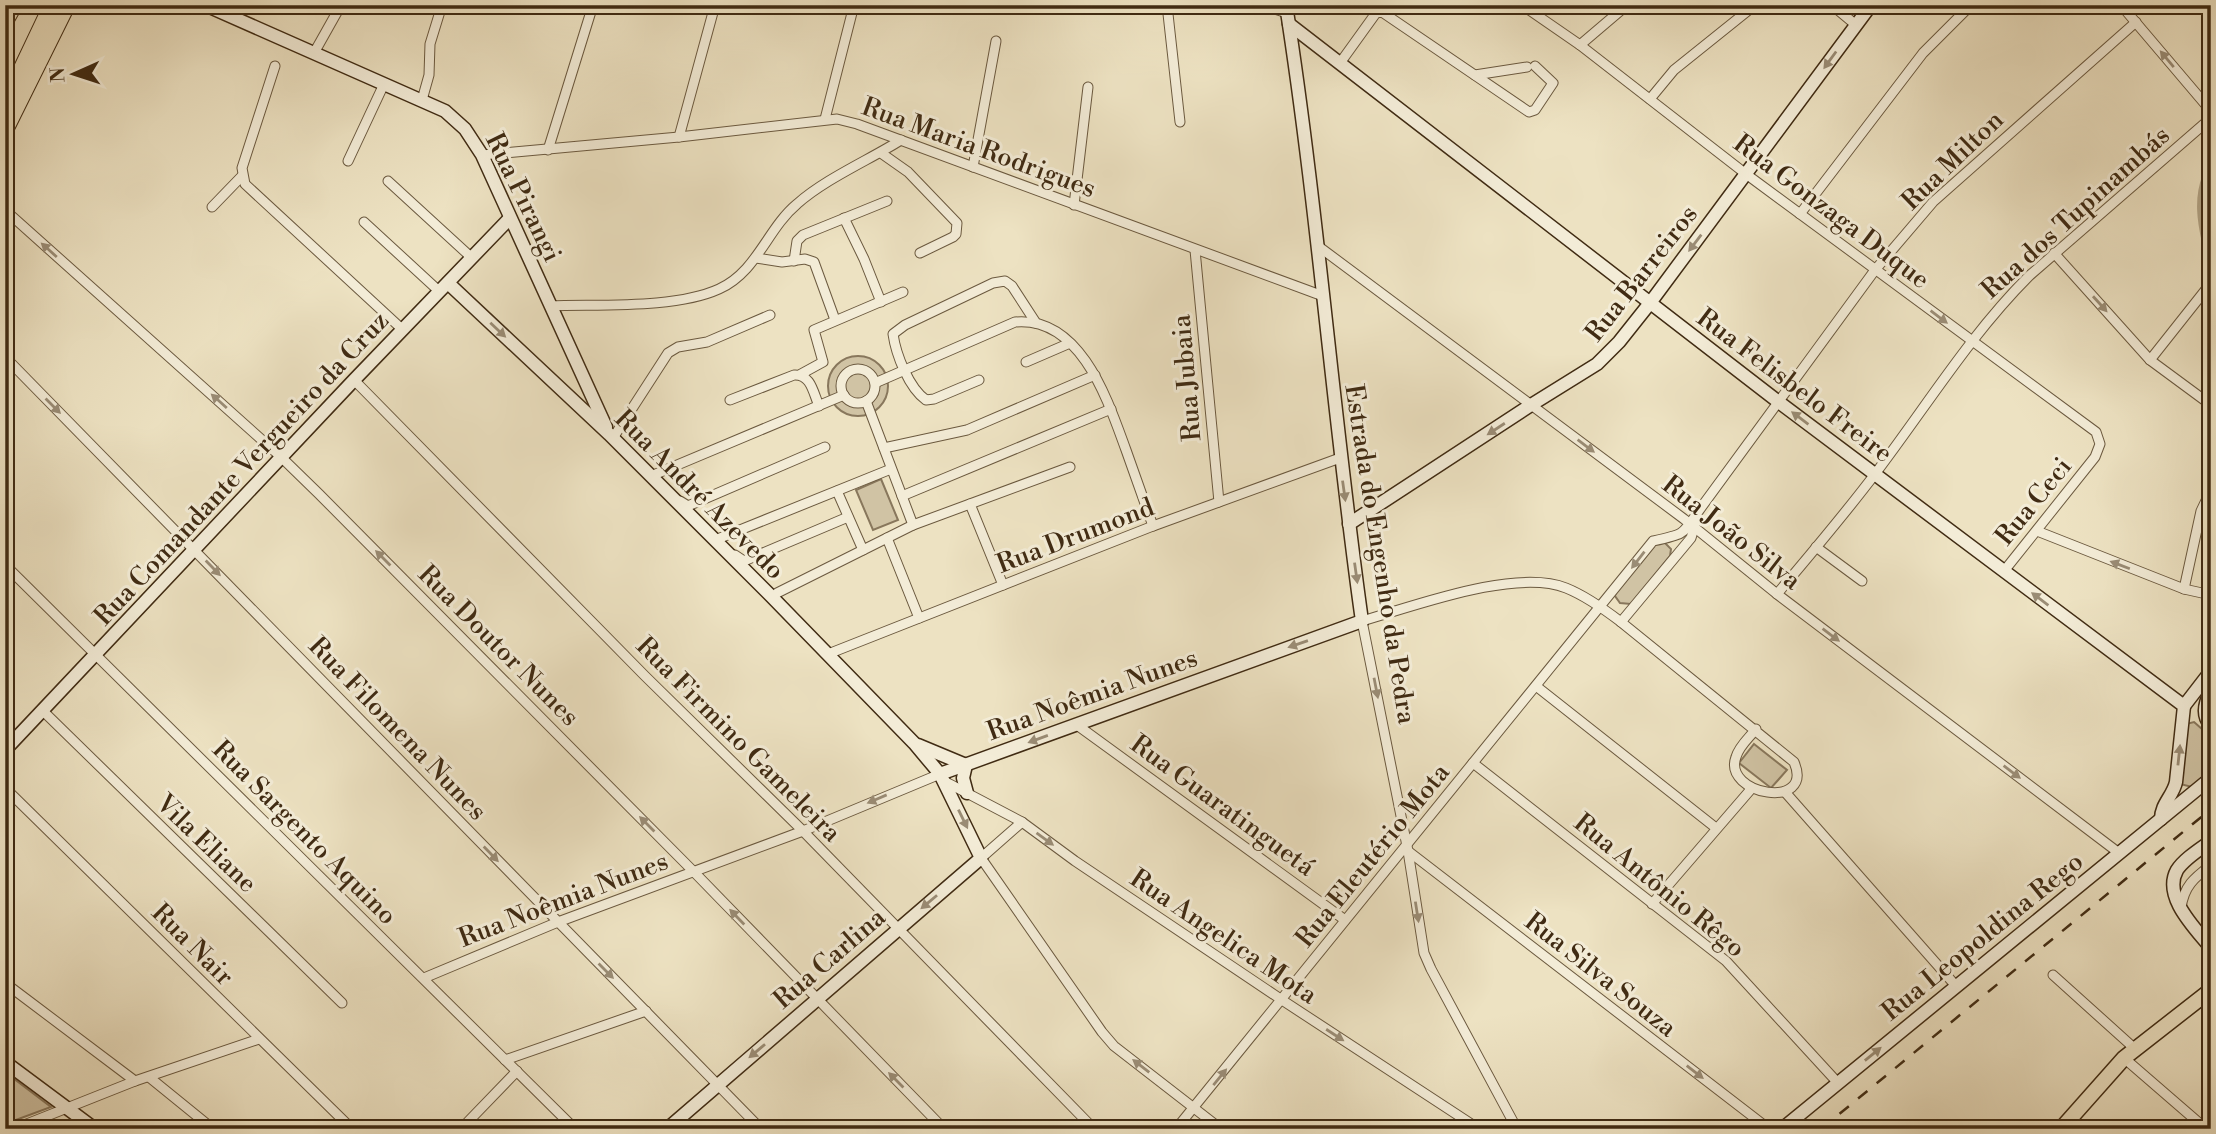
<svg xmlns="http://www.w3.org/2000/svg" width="2216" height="1134" viewBox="0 0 2216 1134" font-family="'Libre Bodoni',serif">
<rect width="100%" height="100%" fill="#ede2c2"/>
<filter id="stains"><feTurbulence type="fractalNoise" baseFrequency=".00286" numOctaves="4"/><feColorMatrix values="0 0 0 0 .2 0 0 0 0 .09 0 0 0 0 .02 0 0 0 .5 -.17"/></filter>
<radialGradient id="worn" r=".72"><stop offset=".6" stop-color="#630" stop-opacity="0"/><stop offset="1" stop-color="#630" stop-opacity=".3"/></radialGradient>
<g fill="#d0c3a4" stroke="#88775c" stroke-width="2">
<circle cx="858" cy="386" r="30"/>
<polygon points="881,479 898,520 873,530 856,490"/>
<polygon points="1664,542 1671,549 1670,556 1631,604 1620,603 1615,596 1616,591 1655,543"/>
<polygon points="2194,722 2211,737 2211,772 2192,787 2180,784 2186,724"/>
<polygon points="1754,744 1787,770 1771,788 1739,763"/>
<polygon points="5,1072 51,1107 5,1124"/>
</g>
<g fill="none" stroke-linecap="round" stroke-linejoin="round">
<path stroke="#b2a486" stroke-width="18" d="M 2211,178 C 2203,199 2206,220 2211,242"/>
<g stroke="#6b593f" stroke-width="11">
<g id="street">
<polyline points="1167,5 1180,122"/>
<polyline points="1262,5 1287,13"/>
<polyline points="1522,5 1580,45 1746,174 2096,432 2100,444 2095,457 2004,571"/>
<polyline points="1832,5 1856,25"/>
<polyline points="2121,5 2211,111"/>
<polyline points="1580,45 1627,5"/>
<polyline points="314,53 341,5"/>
<polyline points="1340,63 1376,13 1382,12 1529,112 1535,110 1553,83 1535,66"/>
<polyline points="275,66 242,168 245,184 403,330"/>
<polyline points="1475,75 1527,67"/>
<polyline points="1650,99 1674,70 1755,5"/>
<polyline points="422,100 429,75 430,44 442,5"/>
<polyline points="825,119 854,5"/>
<polyline points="679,137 715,5"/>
<polyline points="548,150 593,5"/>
<polyline points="881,153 908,172 957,223 956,234 953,237 920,253"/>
<polyline points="482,155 679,137 837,119 857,124 1323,296"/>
<polyline points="348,161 384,84"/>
<polyline points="973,167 996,41"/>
<polyline points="388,181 472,258"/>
<polyline points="1074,205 1088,87"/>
<polyline points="212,207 242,176"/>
<polyline points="5,210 281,457 319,494 695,873 944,1129"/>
<polyline points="1800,214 1923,53 1971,5"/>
<polyline points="844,218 864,259 881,302"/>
<polyline points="364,222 440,292"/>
<polyline points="1318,246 1684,519 1777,594 2119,853"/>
<polyline points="1195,250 1219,502"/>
<polyline points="2054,253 2150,360 2211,405"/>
<polyline points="756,258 782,262 805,259 814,262 834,317"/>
<polyline points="794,261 797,241 803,235 887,201"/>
<path d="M 550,306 C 599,304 675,309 719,289 C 757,272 767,229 797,204 C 825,179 869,160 901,140"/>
<polyline points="5,357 761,1129"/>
<polyline points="2150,360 2211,283"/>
<polyline points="1026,362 1070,343"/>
<circle cx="858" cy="386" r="17"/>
<polyline points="801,374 823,362 814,330 903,292"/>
<polyline points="354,380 645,676 803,831 1094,1129"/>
<path d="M 979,380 L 934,399 L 926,400 C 909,388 896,355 893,334 L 905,325 L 993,283 L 1005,281 L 1012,286 L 1036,323"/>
<path d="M 875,383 L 1015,322 C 1081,316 1108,401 1126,450 C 1135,476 1144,501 1153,526"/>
<path d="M 730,400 L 794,375 C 811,374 813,392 819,406"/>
<polyline points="866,401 913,525"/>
<polyline points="613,438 668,353 678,347 707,342 770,315"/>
<polyline points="884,448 967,430 1095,375"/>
<polyline points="651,476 844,395"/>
<polyline points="837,491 863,550"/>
<polyline points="902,496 1111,409"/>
<polyline points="680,501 688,506 825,447"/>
<polyline points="970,504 1003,585"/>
<polyline points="2037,531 2184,589 2211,595"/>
<polyline points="887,538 919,618"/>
<polyline points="715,540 891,469"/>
<polyline points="1816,547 1862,581"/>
<polyline points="735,555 744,561 848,517"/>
<polyline points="5,565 575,1129"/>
<polyline points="2184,589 2201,511 2211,490"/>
<polyline points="777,593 913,525 1070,467"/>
<path d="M 1777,594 C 1810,555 1844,515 1875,474 C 1926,407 1970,335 2029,276 L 2211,118"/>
<polyline points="1621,622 1691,538 1695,525"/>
<polyline points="828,654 1153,526 1340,458"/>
<polyline points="1536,686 1716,828"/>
<polyline points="43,711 342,1003"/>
<polyline points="1077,725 1345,920"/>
<polyline points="1473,763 1726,961 1838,1083"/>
<polyline points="944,781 1022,822 1075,861 1282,1000 1479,1129"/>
<polyline points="5,788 352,1129"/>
<polyline points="1785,792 1956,986"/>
<polyline points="1022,822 981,858 1102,1032 1114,1046 1221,1129"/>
<polyline points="1408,851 1769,1129"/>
<polyline points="1652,904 1752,788"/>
<path d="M 2181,908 C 2184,886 2194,878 2211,865"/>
<polyline points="2053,975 2134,1048"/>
<polyline points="424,978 558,922 803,831 940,774"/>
<polyline points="5,983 135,1081"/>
<polyline points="2124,1058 2206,1129"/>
<polyline points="505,1060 646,1011"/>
<polyline points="149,1077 213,1129"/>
<polyline points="14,1129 135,1081 259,1039"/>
<polyline points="461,1129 517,1071"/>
<path d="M 1176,1129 L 1653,541 C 1686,534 1682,535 1700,509 L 1875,270 L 1933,202 L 2136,22"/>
<path d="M 1517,1129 L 1431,969 L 1424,953 L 1408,851 L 1362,621 C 1415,606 1515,568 1566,588 C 1586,596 1604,609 1621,622 L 1794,762 C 1815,811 1722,795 1736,757 C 1739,746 1749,738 1756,729"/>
</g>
</g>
<g stroke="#402b13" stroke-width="15">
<g id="secondary">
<polyline points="205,5 445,111 465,129 482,155 606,427"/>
<path d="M 1289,24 L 1780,403 L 2184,706 L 2176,782 C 2173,796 2161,804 2161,819"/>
<polyline points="448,283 609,434 771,596 914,743 940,774 981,858 667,1129"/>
<polyline points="1349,524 1531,405 1597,364 1619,342 1650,303 1871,5"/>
<path d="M 2211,691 C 2205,702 2201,715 2211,726"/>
<polyline points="2184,706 2211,671"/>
<polyline points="918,745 966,765"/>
<polyline points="5,750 354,380 510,218"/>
<polyline points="966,765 963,778 967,793"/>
<path d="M 940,774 L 1362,621 C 1333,416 1318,210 1286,5"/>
<path d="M 2211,841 C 2200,849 2184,859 2177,870 C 2162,897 2196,929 2211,948"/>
<polyline points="5,1062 95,1129"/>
<polyline points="1782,1129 2211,778"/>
</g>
</g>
<g stroke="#402b13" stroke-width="17">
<polyline id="primary" points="2061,1129 2124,1058 2211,990"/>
</g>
<g stroke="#402b13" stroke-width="18">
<g id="highway">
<polyline points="5,21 14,5"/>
<polyline points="5,104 52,5"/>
<polyline points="5,130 67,5"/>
</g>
</g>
<use href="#street" stroke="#f3ecd7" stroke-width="9"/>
<use href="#secondary" stroke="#f3ecd7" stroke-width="12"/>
<use href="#primary" stroke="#ede2c2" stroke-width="14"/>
<use href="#highway" stroke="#ede2c2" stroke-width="16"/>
<polyline stroke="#402b13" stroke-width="2.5" stroke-dasharray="12 12" stroke-linecap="butt" points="1821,1129 2211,809"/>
</g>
<defs><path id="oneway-solid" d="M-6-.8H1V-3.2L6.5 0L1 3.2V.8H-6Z" transform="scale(1.75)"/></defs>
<g fill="#9a8c75">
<use href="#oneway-solid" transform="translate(2167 59) rotate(-130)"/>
<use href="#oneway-solid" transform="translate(1830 60) rotate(126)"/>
<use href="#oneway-solid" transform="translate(1695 243) rotate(127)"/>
<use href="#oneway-solid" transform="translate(49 250) rotate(-138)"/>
<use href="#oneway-solid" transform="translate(2100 304) rotate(48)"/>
<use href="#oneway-solid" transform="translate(1939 317) rotate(37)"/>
<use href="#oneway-solid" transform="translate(498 330) rotate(43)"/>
<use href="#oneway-solid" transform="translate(219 401) rotate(-138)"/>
<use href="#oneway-solid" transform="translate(53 406) rotate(45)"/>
<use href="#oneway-solid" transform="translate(1800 418) rotate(-143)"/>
<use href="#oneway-solid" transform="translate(1496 429) rotate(147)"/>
<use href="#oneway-solid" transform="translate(1586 446) rotate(37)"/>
<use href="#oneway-solid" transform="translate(1344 491) rotate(82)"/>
<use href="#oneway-solid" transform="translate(383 558) rotate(-135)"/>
<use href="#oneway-solid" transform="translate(1638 560) rotate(128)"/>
<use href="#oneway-solid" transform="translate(2120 565) rotate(-159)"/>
<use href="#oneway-solid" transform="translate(213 568) rotate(46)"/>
<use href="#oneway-solid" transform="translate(1356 573) rotate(82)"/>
<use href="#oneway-solid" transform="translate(2040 599) rotate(-143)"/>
<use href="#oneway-solid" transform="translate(1831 635) rotate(37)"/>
<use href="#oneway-solid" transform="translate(1298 644) rotate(161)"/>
<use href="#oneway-solid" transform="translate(1376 688) rotate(79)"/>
<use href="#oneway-solid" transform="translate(1038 739) rotate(160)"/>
<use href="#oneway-solid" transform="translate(2179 755) rotate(-84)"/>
<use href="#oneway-solid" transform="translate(2012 772) rotate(37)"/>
<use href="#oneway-solid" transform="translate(877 799) rotate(157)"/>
<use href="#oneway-solid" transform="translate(963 819) rotate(64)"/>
<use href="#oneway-solid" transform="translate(647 824) rotate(-135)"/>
<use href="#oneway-solid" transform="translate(1045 839) rotate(36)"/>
<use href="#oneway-solid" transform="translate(491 854) rotate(46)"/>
<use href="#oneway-solid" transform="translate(929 902) rotate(140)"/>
<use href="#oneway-solid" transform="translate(1417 912) rotate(81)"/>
<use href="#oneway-solid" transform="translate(737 917) rotate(-134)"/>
<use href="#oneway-solid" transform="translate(606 971) rotate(45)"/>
<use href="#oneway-solid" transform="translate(1335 1035) rotate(33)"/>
<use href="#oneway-solid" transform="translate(757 1051) rotate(140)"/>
<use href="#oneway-solid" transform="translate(1873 1054) rotate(-39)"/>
<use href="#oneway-solid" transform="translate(1141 1066) rotate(-142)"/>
<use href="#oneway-solid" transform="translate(1695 1072) rotate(38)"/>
<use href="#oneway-solid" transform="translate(1220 1077) rotate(-51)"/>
<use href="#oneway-solid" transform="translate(896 1080) rotate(-135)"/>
</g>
<g text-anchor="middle" stroke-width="6" stroke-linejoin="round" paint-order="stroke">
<g font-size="26" fill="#402b13" stroke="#f3ecd7">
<text transform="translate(979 147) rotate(20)" y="9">Rua Maria Rodrigues</text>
<text transform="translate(1952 160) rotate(-44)" y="9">Rua Milton</text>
<text transform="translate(524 197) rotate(64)" y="9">Rua Pirangi</text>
<text transform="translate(1832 211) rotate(37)" y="9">Rua Gonzaga Duque</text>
<text transform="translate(2075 212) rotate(-42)" y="9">Rua dos Tupinambás</text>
<text transform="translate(1641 273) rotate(-52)" y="9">Rua Barreiros</text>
<text transform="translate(1186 378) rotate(-95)" y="9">Rua Jubaia</text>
<text transform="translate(1795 385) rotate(37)" y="9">Rua Felisbelo Freire</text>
<text transform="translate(241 468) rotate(-47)" y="9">Rua Comandante Vergueiro da Cruz</text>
<text transform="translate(700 494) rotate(45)" y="9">Rua André Azevedo</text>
<text transform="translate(2033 501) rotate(-51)" y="9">Rua Ceci</text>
<text transform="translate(1732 532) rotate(38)" y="9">Rua João Silva</text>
<text transform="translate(1075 535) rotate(-21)" y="9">Rua Drumond</text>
<text transform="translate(1381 554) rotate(81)" y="9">Estrada do Engenho da Pedra</text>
<text transform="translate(499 645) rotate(45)" y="9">Rua Doutor Nunes</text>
<text transform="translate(1092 694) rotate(-20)" y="9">Rua Noêmia Nunes</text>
<text transform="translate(398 728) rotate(46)" y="9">Rua Filomena Nunes</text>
<text transform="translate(739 739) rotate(45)" y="9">Rua Firmino Gameleira</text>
<text transform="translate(1223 805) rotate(36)" y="9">Rua Guaratinguetá</text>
<text transform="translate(305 832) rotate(45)" y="9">Rua Sargento Aquino</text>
<text transform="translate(207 843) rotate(44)" y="9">Vila Eliane</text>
<text transform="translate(1372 855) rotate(-51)" y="9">Rua Eleutério Mota</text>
<text transform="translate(1660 885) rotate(39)" y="9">Rua Antônio Rêgo</text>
<text transform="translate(563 899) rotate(-21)" y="9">Rua Noêmia Nunes</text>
<text transform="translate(1224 936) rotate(34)" y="9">Rua Angelica Mota</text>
<text transform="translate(1982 936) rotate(-39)" y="9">Rua Leopoldina Rego</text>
<text transform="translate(193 944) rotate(45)" y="9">Rua Nair</text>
<text transform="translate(829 958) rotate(-41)" y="9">Rua Carlina</text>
<text transform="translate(1601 974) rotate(38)" y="9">Rua Silva Souza</text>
</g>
</g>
<rect width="2216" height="1134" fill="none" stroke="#ede2c2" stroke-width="28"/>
<rect x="7" y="7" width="2202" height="1120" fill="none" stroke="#402b13" stroke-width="3.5"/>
<rect x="14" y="14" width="2188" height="1106" fill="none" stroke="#402b13" stroke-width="2"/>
<g transform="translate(74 74) rotate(267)" stroke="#f3ecd7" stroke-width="5" paint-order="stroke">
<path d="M0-5L12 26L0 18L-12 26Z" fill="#402b13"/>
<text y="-10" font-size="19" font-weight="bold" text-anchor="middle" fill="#402b13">N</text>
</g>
<rect width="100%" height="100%" filter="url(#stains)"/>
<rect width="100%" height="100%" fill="url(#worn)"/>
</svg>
